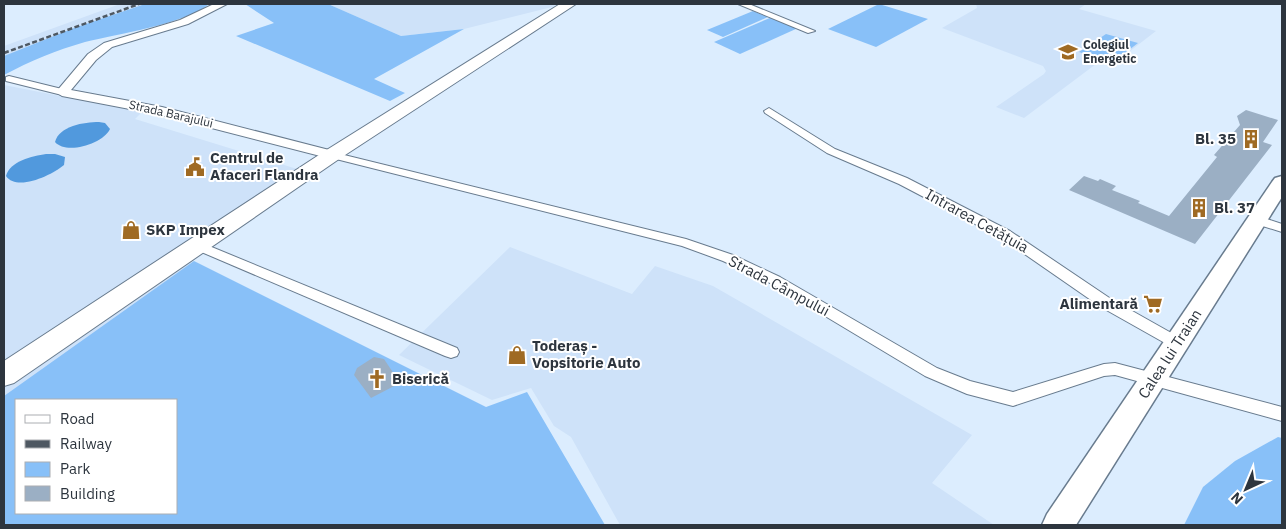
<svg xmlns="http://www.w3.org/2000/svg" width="1286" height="529" viewBox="0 0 1286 529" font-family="'IBM Plex Sans',sans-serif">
<rect width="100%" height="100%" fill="#dcedfe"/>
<g fill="#cee2f9">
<polygon points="120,4 145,4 74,28 4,56 4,46"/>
<polygon points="328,4 557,4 552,7 464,29 401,36"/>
<polygon points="976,4 1086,4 1079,9 1156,31 1112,65 1100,61 1024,118 996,107 1044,74 1046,71 1043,66 942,28 977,8"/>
<polygon points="4,85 142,112 135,119 297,169 174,250 194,261 4,399"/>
<polygon points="510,247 632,294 655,266 713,286 972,435 932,483 994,525 620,525 571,437 554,426 531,388 492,400 399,355"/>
</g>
<g fill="#88c0f8" fill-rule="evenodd">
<path d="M 145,4 L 209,4 C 185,24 117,34 85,42 C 57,50 30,61 4,75 L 4,56 L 74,28 Z"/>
<polygon points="245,4 328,4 401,36 464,29 374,79 405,93 390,101 236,36 274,23"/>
<polygon points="879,4 928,19 876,47 828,29"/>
<polygon points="753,11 768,17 723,37 707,30"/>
<polygon points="772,17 798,28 740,54 714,42"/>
<polygon points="1106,34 1138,43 1112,63 1079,52"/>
<path d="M 194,261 L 486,407 L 527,392 L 605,525 L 4,525 L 4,396 ZM 16,400 L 176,400 L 176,513 L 16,513 Z"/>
<polygon points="1278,437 1282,438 1282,525 1184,525 1203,487 1235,461"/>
</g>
<g fill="#5199dd">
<path d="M 99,122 L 105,123 L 110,129 C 103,144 66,155 55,142 C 59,126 84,122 99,122 Z"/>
<path d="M 46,154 L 55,154 L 65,157 L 64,165 C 52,175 17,192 6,176 C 10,161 32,156 46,154 Z"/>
</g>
<g fill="#9bafc4">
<polygon points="1246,110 1278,120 1263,142 1272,145 1195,244 1069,190 1084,176 1098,181 1100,179 1116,186 1112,190 1140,201 1138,203 1169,216 1217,157 1214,155 1240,125 1237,116"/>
<polygon points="374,357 384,359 400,383 371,398 354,375 357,368"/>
</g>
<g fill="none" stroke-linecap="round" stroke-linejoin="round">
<g stroke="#687b8e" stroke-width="2">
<g id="minor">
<polygon points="738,4 749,4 815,31 808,33"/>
<polygon points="9,76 66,90 67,92 62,95 6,81 6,77"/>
<polygon points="769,108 835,149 907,178 1010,231 1111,299 1182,339 1185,343 1182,347 1177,349 1172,347 1101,307 1000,237 899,184 827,153 765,113 764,111"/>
<polygon points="332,152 686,239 733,255 780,277 937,368 970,381 1013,392 1104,364 1115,363 1282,407 1282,421 1115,375 1104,376 1013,406 967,394 925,376 770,283 723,261 682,246 328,157 326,155"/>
<polygon points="1258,216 1282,224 1282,232 1253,223 1252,220"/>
<polygon points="197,241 457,348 459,352 457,356 451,358 445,356 192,248 190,245 192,242"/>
</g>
</g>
<g stroke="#687b8e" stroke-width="2">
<polygon id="tertiary" points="214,4 227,4 188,24 112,47 96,60 71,90 162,107 337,152 339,155 337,158 332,159 161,115 62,96 56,92 88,54 104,43 180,20"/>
</g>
<g stroke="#687b8e" stroke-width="3">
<polygon id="primary" points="1282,176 1282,197 1076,525 1042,525 1047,514 1272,182 1275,178"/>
</g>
<g stroke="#687b8e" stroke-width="2">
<polygon id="trunk" points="560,4 576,4 339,159 14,383 4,386 4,361 325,151"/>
</g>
<use href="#minor" fill="#fff" fill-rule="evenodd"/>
<use href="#tertiary" fill="#fff" fill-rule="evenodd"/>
<use href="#primary" fill="#fff" fill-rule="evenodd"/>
<use href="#trunk" fill="#fff" fill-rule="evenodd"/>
<polyline stroke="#4e5862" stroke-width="2.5" stroke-dasharray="5 2.5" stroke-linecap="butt" points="4,53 139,4"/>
</g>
<defs>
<g id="school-bare" transform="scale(1.5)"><path d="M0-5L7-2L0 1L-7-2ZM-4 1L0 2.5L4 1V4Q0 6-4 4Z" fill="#9f6a23" stroke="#fff" stroke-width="2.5" paint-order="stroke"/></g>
<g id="building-bare" transform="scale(1.5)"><path d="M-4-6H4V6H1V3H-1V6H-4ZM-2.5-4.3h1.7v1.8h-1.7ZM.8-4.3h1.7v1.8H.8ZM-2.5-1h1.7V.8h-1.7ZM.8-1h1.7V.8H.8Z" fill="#9f6a23" stroke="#fff" stroke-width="2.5" paint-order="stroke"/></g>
<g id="civic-bare" transform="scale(1.5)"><path d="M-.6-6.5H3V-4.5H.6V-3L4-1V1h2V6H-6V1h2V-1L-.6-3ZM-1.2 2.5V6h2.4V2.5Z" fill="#9f6a23" stroke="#fff" stroke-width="2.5" paint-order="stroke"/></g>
<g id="shop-bare" transform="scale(1.5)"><path d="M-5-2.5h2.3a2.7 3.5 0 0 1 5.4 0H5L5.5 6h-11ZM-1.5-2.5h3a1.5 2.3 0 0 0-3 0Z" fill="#9f6a23" stroke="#fff" stroke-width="2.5" paint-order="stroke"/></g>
<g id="supermarket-bare" transform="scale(1.5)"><path d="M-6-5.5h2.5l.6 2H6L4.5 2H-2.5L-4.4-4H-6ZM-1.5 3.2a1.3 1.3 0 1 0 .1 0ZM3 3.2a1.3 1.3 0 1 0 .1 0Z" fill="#9f6a23" stroke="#fff" stroke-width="2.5" paint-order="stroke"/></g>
<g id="church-bare" transform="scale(1.5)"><path d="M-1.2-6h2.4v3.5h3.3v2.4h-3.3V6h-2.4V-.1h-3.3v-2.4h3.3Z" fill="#9f6a23" stroke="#fff" stroke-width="2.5" paint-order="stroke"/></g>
</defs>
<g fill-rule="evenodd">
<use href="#school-bare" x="1068" y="52"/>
<use href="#building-bare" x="1251" y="139"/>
<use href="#civic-bare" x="195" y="167"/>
<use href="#building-bare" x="1199" y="208"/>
<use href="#shop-bare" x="131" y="230"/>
<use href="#supermarket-bare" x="1153" y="304"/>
<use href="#shop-bare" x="517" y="355"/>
<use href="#church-bare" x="377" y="379"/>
</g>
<g text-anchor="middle" stroke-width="4" stroke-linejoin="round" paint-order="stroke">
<g font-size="12" font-weight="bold" fill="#2d353e" stroke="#fff" text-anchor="start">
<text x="1083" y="49">Colegiul<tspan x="1083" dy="14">Energetic</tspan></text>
</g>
<g font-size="12" fill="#2d353e" stroke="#fff">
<text transform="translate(171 114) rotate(13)" y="4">Strada Barajului</text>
</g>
<g font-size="15" font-weight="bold" fill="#2d353e" stroke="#fff" text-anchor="start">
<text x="1236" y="144" text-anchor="end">Bl. 35</text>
<text x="210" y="163">Centrul de<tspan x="210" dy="17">Afaceri Flandra</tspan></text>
<text x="1214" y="213">Bl. 37</text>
<text x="146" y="235">SKP Impex</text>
<text x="1138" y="309" text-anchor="end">Alimentară</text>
<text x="532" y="351">Toderaș -<tspan x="532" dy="17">Vopsitorie Auto</tspan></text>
<text x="392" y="384">Biserică</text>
</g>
<g font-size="15" fill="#2d353e" stroke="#fff">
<text transform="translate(977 221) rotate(29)" y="5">Intrarea Cetățuia</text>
<text transform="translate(779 286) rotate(28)" y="5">Strada Câmpului</text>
<text transform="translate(1170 354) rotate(-57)" y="5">Calea lui Traian</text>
</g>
</g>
<rect width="1286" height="529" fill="none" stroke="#2d353e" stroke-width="10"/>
<rect x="15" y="399" width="162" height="115" fill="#ffffff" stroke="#abaeb2"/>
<rect x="25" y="415" width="25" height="8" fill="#ffffff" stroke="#abaeb2"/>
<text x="60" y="424" font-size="15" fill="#2d353e">Road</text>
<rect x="25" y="440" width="25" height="8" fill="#4e5862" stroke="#abaeb2"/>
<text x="60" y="449" font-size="15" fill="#2d353e">Railway</text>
<rect x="25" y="462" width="25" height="15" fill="#88c0f8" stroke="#abaeb2"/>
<text x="60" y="474" font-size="15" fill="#2d353e">Park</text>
<rect x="25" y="486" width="25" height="15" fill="#9bafc4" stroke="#abaeb2"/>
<text x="60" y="499" font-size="15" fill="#2d353e">Building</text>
<g transform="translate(1246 489) rotate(224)" stroke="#ffffff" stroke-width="4" paint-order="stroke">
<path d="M0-4L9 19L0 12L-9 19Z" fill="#2d353e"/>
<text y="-8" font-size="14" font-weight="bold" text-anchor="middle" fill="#2d353e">N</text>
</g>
</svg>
